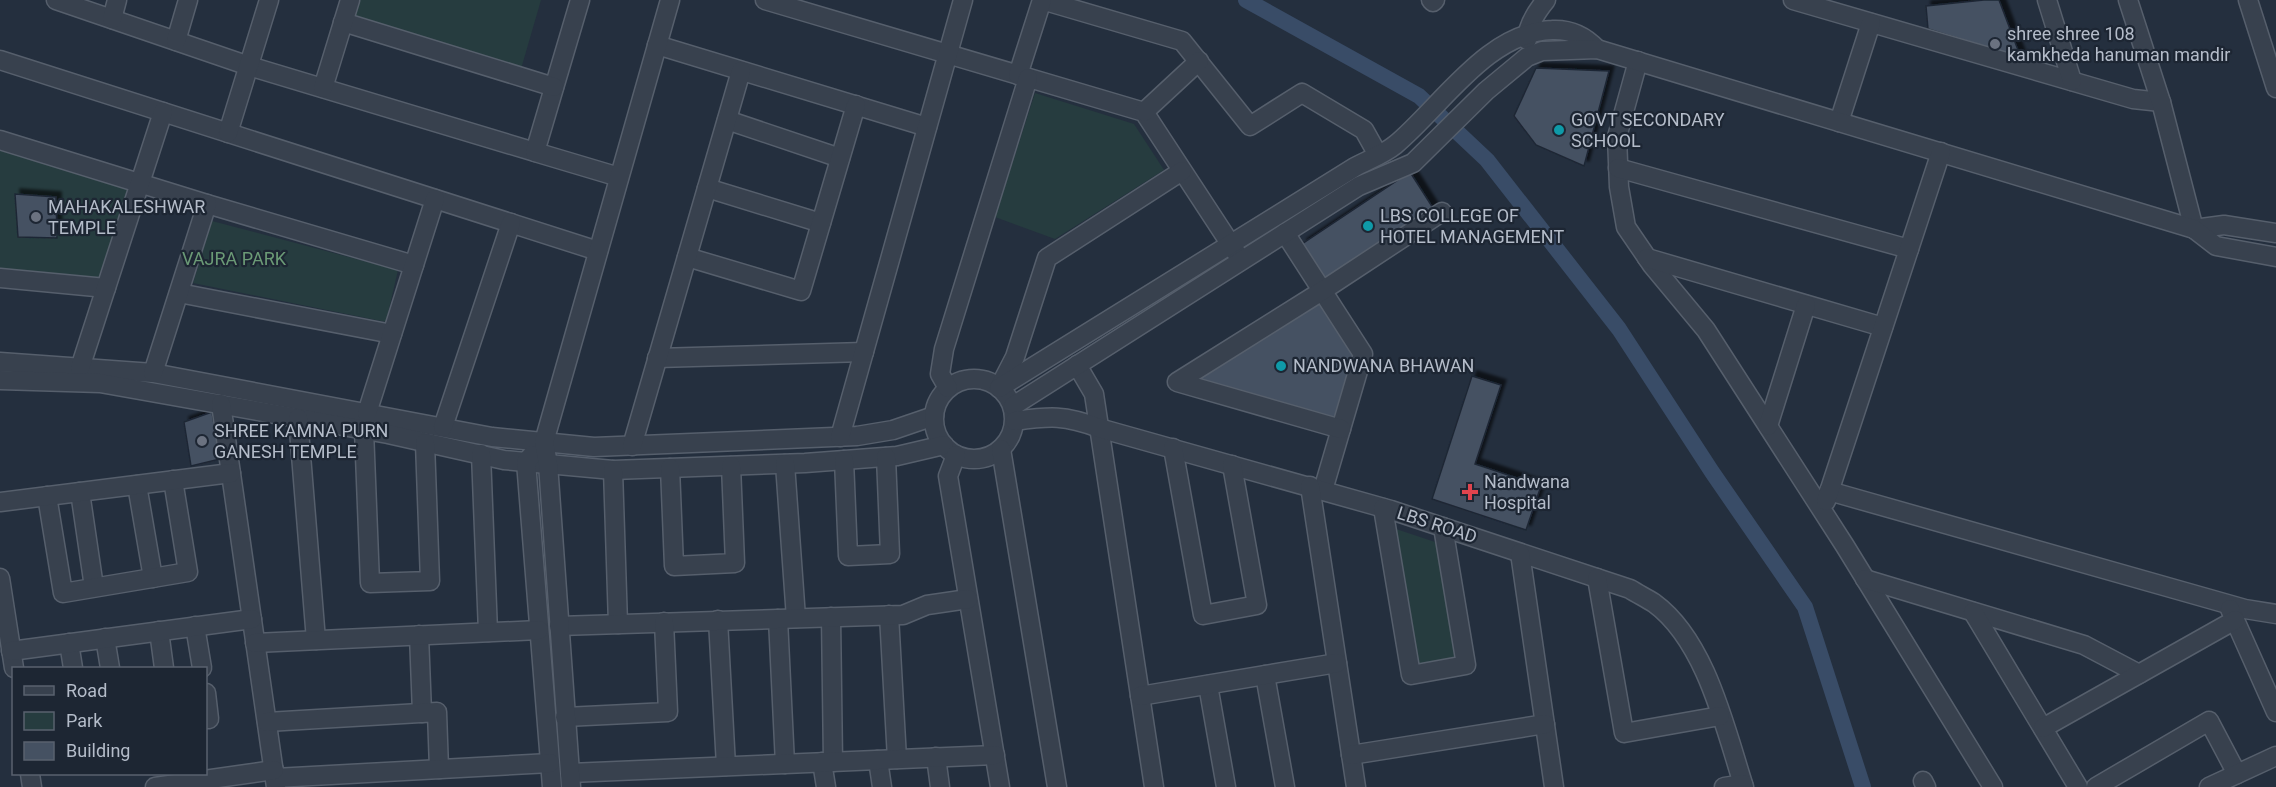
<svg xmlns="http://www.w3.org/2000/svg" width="2276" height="787" viewBox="0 0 2276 787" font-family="Roboto,sans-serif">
<defs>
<filter id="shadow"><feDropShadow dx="5" dy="-5" stdDeviation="1.5" flood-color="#0009"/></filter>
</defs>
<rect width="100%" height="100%" fill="#242f3e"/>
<g fill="#263c3f">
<polygon points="357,0 541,0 521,69 351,20"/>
<polygon points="1035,93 1134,124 1164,170 1055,239 995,217"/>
<polygon points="0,150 131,189 103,279 0,271"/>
<polygon points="212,221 398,270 386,322 193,283"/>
<polygon points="1396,529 1438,543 1456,658 1418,664"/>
</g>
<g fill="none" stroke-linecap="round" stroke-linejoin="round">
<polyline stroke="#394c67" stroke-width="16" points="1246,0 1419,96 1487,160 1619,329 1712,472 1805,607 1863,787"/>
</g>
<g fill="#455162" stroke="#1f2835" stroke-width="1.5" filter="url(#shadow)">
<polygon points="1984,0 1999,0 2021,58 1928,29 1926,6"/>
<polygon points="1536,68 1609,71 1584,166 1536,145 1514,116"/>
<polygon points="1410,172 1433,208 1326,280 1302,244"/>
<polygon points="15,194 56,197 57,238 18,237"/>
<polygon points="1321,295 1363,354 1338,424 1184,377"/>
<polygon points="1472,376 1501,385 1475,464 1541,486 1526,530 1432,499"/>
<polygon points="212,412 220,459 191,466 184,422"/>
</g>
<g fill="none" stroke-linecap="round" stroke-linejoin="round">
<g stroke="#565f6c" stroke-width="21">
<g id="minor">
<polyline points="56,0 249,66 535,152"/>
<polyline points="580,0 535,152 619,177"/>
<polyline points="765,0 1144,112 1237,254"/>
<polyline points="1042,0 1182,41 1250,126 1302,93 1364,130 1378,155"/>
<polyline points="1431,0 1433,2 1435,0"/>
<polyline points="1793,0 2133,99 2161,102"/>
<polyline points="2047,0 2072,81"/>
<polyline points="2128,0 2161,102 2194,229"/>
<polyline points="2248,0 2276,88"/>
<polyline points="112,19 117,0"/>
<polyline points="343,22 554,87"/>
<path d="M 1527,40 C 1527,26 1537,11 1546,0"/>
<polyline points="176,41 188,0"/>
<polyline points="657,45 927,127"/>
<polyline points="0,60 598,251"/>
<polyline points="1638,61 1617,137 1619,187 1626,227 1652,265 1706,330 1845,546 1993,787"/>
<polyline points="1018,75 1042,0"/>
<polyline points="323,88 350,0"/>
<polyline points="1144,112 1199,61"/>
<polyline points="727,120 840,158"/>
<polyline points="1839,122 1871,23"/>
<polyline points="228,133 269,0"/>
<polyline points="0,140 207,204 414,265"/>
<polyline points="1618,168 1909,249"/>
<polyline points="707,188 821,223"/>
<polyline points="2194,229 2224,225 2276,233"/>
<polyline points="1285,233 1363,354 1323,490"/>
<polyline points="687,257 801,291 856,105"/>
<polyline points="1647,258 1883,327"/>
<polyline points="0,278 106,288"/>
<polyline points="179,293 392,334"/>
<polyline points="657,358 864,352"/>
<polyline points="0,362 153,373 492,437 594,447 857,436 893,430 934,416"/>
<polyline points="1077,365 1094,394 1154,787"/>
<polyline points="80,368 163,112"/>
<polyline points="153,373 207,204"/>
<circle cx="974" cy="419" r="40"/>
<polyline points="0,380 100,383 388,434 504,460 613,470 805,463 897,456 944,445"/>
<polyline points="1000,386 1015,357 1047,258 1182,171"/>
<polyline points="948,388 940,374 944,349 1028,78"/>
<path d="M 999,388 L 1355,167 C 1368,160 1384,154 1395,145 C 1441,107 1487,32 1552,30 C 1570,29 1584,35 1597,49"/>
<polyline points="221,404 276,787"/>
<polyline points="1013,406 1359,186 1413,163 1486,91 1527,57 1542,51 1597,49 2194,229 2216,246 2276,257"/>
<polyline points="367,413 435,199"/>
<polyline points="298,418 316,640"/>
<path d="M 1015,421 C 1050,416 1065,415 1099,428 L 1391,510 L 1630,589 C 1638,594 1646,598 1654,603 C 1706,641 1725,728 1744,787"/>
<polyline points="1768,426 1806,305"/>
<polyline points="443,427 511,223"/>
<polyline points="1341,429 1177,382 1322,291 1442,212"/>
<polyline points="364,430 370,583 430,581 425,443"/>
<polyline points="840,437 963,0"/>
<polyline points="632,446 741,71"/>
<polyline points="1173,448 1203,615 1257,605 1232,465"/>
<polyline points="1001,449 1057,787"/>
<polyline points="481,454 488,632"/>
<polyline points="532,455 526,462 552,787"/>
<polyline points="956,455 948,476 1000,787"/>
<polyline points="844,460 848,556 890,554 886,457"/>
<polyline points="785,464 796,618"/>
<polyline points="670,468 674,566 735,563 731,466"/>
<polyline points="613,470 618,624"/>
<polyline points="137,485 153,578"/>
<polyline points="1310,486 1356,787"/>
<polyline points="1829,491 2245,609 2276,614"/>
<polyline points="80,492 94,587"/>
<polyline points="47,496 63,593 188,572 173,480"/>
<polyline points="1826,501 1941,152"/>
<polyline points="0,502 231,473"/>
<polyline points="1383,508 1411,675 1466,665 1443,527"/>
<polyline points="1520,553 1554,787"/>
<polyline points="0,578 14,668"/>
<polyline points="1597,578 1624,733 1720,716"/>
<polyline points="1865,579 2084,645 2139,674"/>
<polyline points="2230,609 2276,712"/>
<polyline points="1973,612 2078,787"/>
<polyline points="889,615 897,759"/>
<polyline points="831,617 833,762"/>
<polyline points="778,619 785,764"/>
<polyline points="718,620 726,766"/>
<polyline points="195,626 202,668"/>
<polyline points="559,626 903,615 927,605 968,599"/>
<polyline points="159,631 164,668"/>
<polyline points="419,635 422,713"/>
<polyline points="105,638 110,668"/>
<polyline points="69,643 73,668"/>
<polyline points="255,643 539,630"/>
<polyline points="11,651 252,619"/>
<polyline points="1265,675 1285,787"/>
<polyline points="1208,685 1226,787"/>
<polyline points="206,693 209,719 206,719"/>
<polyline points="1140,696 1337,663"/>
<polyline points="565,717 668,712 664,622"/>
<polyline points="267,722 437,712 439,769"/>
<polyline points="2043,728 2235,620"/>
<polyline points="1351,755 1545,724"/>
<polyline points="936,757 940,787"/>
<polyline points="878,760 882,787"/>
<polyline points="822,762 826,787"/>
<polyline points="570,773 995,755"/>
<polyline points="30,774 32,787"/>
<polyline points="275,778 550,763"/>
<polyline points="1923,781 1926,787"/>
<polyline points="155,787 274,770"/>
<polyline points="571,787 548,464 544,442 670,0"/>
<polyline points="1724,787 1743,784"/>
<polyline points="2096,787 2209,721 2237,774"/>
<polyline points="2209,787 2276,756"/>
</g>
</g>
<use href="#minor" stroke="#38414e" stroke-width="18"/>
</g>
<g fill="#6b7280" stroke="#1d2633" stroke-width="2">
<circle cx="1995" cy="44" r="6"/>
<circle cx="36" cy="217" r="6"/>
<circle cx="202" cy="441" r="6"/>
</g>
<g fill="#0f9aa8" stroke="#1d2633" stroke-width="2">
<circle cx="1559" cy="130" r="6"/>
<circle cx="1368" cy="226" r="6"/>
<circle cx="1281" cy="366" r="6"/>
</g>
<path fill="#e0444e" stroke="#1d2633" stroke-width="2" d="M1467 483h6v6h6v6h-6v6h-6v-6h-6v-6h6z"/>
<g text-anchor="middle" stroke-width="4.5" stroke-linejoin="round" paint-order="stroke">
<g font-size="18" fill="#b4bcc9" stroke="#1d2633" text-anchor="start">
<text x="2007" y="40">shree shree 108<tspan x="2007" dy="21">kamkheda hanuman mandir</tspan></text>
<text x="1571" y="126">GOVT SECONDARY<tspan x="1571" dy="21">SCHOOL</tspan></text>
<text x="48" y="213">MAHAKALESHWAR<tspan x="48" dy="21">TEMPLE</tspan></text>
<text x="1380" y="222">LBS COLLEGE OF<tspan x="1380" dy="21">HOTEL MANAGEMENT</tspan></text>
<text x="1293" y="372">NANDWANA BHAWAN</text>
<text x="214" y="437">SHREE KAMNA PURN<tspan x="214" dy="21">GANESH TEMPLE</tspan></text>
<text x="1484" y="488">Nandwana<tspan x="1484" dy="21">Hospital</tspan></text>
</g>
<g font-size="18" fill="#6b9a76" stroke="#1d2633">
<text x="234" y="265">VAJRA PARK</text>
</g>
<g font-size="18" fill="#b4bcc9" stroke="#1d2633">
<text transform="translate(1437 525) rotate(18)" y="6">LBS ROAD</text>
</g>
</g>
<rect x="12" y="667" width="195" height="108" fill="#1d2633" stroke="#59626f" stroke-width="1.5"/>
<rect x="24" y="686" width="30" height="9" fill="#38414e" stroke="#59626f" stroke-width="1.5"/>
<text x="66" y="697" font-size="18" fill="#b4bcc9">Road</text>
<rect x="24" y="712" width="30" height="18" fill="#263c3f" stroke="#59626f" stroke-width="1.5"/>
<text x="66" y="727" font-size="18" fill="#b4bcc9">Park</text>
<rect x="24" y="742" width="30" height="18" fill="#455162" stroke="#59626f" stroke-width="1.5"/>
<text x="66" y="757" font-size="18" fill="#b4bcc9">Building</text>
</svg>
